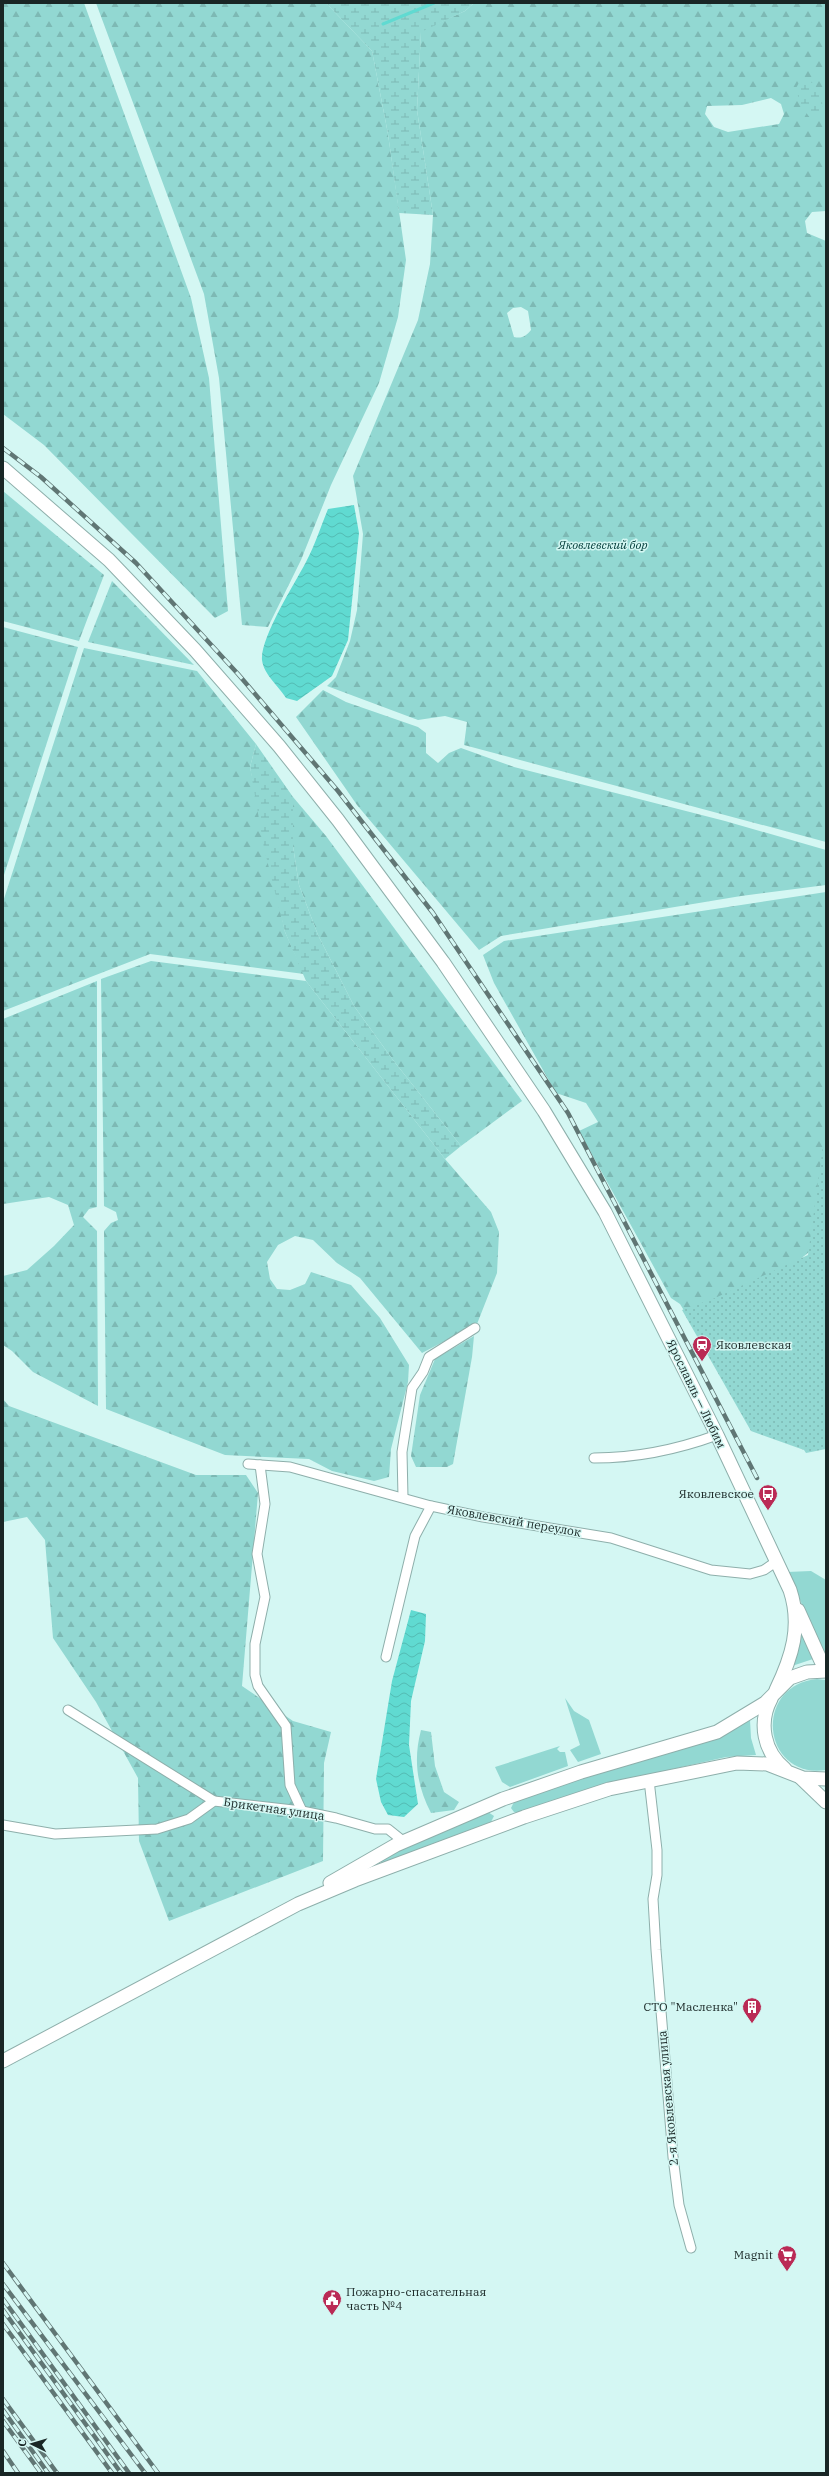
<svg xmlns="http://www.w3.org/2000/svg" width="829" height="2476" viewBox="0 0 829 2476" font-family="'IBM Plex Serif',serif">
<defs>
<pattern id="forest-firs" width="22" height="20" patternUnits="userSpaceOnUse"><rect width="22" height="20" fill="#92d8d2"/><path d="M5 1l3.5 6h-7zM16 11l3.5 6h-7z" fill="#7db9b4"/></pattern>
<pattern id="wetland-marsh" width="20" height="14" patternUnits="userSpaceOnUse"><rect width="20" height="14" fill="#92d8d2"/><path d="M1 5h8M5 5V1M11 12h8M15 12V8" fill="none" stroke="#7db9b4"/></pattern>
<pattern id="park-dots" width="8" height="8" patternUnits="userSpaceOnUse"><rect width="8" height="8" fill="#92d8d2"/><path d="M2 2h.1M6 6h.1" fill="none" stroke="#7db9b4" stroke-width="1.8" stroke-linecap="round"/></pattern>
<pattern id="water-waves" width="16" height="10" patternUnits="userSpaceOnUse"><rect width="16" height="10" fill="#60dad1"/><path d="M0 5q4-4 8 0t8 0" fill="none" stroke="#53bbb3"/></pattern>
</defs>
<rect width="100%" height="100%" fill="#d4f7f3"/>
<g fill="#92d8d2">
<polygon points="811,1571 826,1580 826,1656 787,1572"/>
<polygon points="801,1632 813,1659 792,1666"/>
<path d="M 817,1679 L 826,1680 L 826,1770 C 763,1780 751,1686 817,1679 Z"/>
<polygon points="565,1698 574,1711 589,1720 601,1754 578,1762 570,1750 580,1745"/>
<polygon points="750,1720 751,1738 756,1755 726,1757 633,1778 520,1813 514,1812 511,1808 514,1802 568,1782 729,1732"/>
<polygon points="560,1746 557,1749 560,1752 565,1752 568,1766 510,1787 502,1782 495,1767"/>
<polygon points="488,1812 494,1816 491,1822 382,1864 380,1859 389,1854"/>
</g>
<g fill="url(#forest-firs)" fill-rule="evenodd">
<polygon points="3,3 84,3 191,298 209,378 228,611 215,618 44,445 3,414"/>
<polygon points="96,3 326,3 372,51 388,134 406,260 398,317 379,383 331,485 301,560 268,627 242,625 219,378 204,294"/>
<path d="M 474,3 L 826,3 L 826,211 L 812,212 L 805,221 L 807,233 L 826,241 L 826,842 L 464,745 L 467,722 L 445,716 L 418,720 L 327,686 L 336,677 L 350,641 L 357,610 L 363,534 L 353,476 L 418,320 L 430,264 L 433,215 L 417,110 L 421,31 L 465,11 ZM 771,98 L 781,104 L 784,114 L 779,124 L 728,132 L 714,127 L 705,114 L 707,106 L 742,105 ZM 521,307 L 528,311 L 531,330 C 526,336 522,339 514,337 L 507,313 L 513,308 Z"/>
<polygon points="3,491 104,575 79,641 3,621"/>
<polygon points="112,581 194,665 88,642"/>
<polygon points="3,627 78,647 3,878"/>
<polygon points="84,648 197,671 256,744 250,767 285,932 304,974 150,954 3,1011 3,902"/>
<polygon points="323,690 346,702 418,727 426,733 426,753 438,763 449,753 461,748 514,767 725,821 826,850 826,885 741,896 501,936 479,950 357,805 296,717"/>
<polygon points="293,797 326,836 522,1101 461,1146 393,1060 354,1006 318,935 299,885 293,846"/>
<polygon points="826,892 826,1223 809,1252 702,1340 680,1304 671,1298 579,1131 598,1122 586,1103 556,1093 494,983 483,955 504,941"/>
<polygon points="151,961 306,981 445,1159 491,1212 499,1232 497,1273 477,1324 422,1353 360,1278 337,1263 313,1240 295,1236 278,1245 267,1262 270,1279 277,1289 290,1290 305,1284 311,1272 351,1285 380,1318 409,1365 408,1382 391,1449 389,1477 374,1481 332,1471 309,1459 225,1455 106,1409 104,1231 111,1223 118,1220 116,1212 104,1206 101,979"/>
<polygon points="97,981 97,1207 89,1209 83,1217 97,1231 98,1406 33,1372 12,1351 3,1345 3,1276 27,1270 54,1246 74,1225 68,1205 49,1197 3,1204 3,1019"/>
<polygon points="474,1336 472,1357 453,1464 447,1467 416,1467 411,1456 420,1395 435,1359"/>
<polygon points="3,1399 9,1406 196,1475 246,1475 258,1493 242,1686 293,1721 331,1732 324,1763 323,1861 169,1921 139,1841 138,1778 96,1702 53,1638 45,1540 27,1517 3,1522"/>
<path d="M 421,1730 L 431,1732 L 435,1766 L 444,1792 L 459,1802 L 454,1810 L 431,1813 C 417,1786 413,1760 421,1730 Z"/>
</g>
<g fill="url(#wetland-marsh)">
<polygon points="326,3 474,3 465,11 421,32 417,110 433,215 399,213 388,134 372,51"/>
<path d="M 803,76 C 818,82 829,107 818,119 L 810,118 L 800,104 L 796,88 Z"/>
<polygon points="256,744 293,797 293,846 299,885 318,935 354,1006 393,1060 461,1146 445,1159 306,981 285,932 264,848 250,767"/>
</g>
<polygon fill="url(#park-dots)" points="826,1123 826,1449 806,1453 804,1450 751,1431 682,1310 715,1298 808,1255"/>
<g fill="url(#water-waves)">
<path d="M 354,505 L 359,533 L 348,640 L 332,676 L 297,701 L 286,698 C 278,685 264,675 262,660 C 260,638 295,583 306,562 C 315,545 321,526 328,509 Z"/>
<polygon points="411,1610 426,1614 425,1641 411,1701 409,1745 418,1804 404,1817 388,1815 381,1802 376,1779 392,1681"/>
</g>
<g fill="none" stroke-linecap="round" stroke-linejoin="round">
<polyline stroke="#60dad1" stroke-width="3" points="383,24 434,3"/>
<g stroke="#8eafab" stroke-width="11">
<g id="street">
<path d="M 594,1458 C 637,1458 676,1450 717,1435"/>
<polyline points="248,1464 290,1467 431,1506 483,1517 611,1538 711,1570 750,1574 764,1570 777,1561"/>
<polyline points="260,1465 265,1504 257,1554 265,1597 255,1644 255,1675 258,1686 286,1726 290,1785 302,1811"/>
<polyline points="403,1497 402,1452 412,1388 423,1372 429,1357 475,1328"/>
<polyline points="386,1657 415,1536 431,1506"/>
<polyline points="68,1710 214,1801"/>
<polyline points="649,1780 657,1850 657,1875 653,1899 656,1950 673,2157 679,2205 691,2248"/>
<polyline points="3,1825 55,1834 157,1829 189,1819 214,1801 302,1811 336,1818 375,1829 388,1829 403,1841"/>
</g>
</g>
<g stroke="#8eafab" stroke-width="15">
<g id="secondary">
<path d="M 3,468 L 109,560 L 195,650 L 279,746 L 338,820 L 443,962 L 544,1111 L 605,1212 L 717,1435 L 790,1590 C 802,1626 792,1657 776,1690"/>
<polyline points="798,1610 821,1661 826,1667"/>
<path d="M 771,1699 C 758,1723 764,1752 785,1769"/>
<polyline points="801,1778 826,1802"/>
<polyline points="330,1883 396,1845 503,1799 581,1772 717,1732 765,1703 790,1678 807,1672 826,1671"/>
<polyline points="3,2061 298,1904 355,1880 524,1817 609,1789 737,1763 767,1764 803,1778 826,1779"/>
</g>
</g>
<use href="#street" stroke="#fff" stroke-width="9"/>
<use href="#secondary" stroke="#fff" stroke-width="13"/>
<g stroke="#607674" stroke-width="4.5">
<g id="rail">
<polyline points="3,448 41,477 136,563 238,674 338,791 433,913 568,1113 757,1478"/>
<polyline points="3,2263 158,2473"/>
<polyline points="3,2284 145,2473"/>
<polyline points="3,2299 129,2473"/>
<polyline points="3,2310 121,2473"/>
<polyline points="3,2324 112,2473"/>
<polyline points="3,2399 57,2473"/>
<polyline points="3,2410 48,2473"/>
<polyline points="3,2421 41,2473"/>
<polyline points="3,2451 18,2473"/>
</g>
</g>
<use href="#rail" stroke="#d4f7f3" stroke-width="3" stroke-dasharray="9" stroke-linecap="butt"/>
</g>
<defs>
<g id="station-pin" transform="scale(1)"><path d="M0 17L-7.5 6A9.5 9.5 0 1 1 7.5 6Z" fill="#ba2a55" stroke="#d4f7f3"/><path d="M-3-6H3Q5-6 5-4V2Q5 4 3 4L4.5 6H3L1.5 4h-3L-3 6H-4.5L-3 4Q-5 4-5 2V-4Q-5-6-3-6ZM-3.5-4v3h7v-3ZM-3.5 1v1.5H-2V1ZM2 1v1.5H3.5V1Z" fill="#fff"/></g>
<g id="bus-pin" transform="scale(1)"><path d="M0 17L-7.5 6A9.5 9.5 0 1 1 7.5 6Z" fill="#ba2a55" stroke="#d4f7f3"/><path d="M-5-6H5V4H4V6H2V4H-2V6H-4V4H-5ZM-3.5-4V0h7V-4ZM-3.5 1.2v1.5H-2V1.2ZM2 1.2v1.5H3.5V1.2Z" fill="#fff"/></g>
<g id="building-pin" transform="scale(1)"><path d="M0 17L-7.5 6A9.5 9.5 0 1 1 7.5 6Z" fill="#ba2a55" stroke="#d4f7f3"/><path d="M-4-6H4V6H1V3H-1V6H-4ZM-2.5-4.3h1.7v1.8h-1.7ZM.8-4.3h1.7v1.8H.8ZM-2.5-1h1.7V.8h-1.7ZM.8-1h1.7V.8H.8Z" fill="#fff"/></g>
<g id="supermarket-pin" transform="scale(1)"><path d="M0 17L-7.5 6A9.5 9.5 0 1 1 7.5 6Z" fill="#ba2a55" stroke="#d4f7f3"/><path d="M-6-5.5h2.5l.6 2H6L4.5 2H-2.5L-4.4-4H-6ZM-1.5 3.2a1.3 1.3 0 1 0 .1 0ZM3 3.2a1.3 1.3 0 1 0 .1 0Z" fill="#fff"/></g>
<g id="civic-pin" transform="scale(1)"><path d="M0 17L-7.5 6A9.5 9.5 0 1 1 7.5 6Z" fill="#ba2a55" stroke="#d4f7f3"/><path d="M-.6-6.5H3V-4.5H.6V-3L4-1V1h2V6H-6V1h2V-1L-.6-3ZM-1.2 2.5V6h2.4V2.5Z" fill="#fff"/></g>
</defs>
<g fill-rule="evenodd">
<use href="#station-pin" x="702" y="1345"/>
<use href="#bus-pin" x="768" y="1494"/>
<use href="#building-pin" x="752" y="2007"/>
<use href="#supermarket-pin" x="787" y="2255"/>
<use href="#civic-pin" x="332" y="2299"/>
</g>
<g text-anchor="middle" stroke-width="3" stroke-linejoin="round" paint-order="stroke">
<g font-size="12" font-style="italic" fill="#05403d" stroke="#d4f7f3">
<text x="603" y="549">Яковлевский бор</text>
</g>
<g font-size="12" fill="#192625" stroke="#d4f7f3" text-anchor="end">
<text x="716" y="1349" text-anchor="start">Яковлевская</text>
<text x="754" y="1498">Яковлевское</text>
<text x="738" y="2011">СТО "Масленка"</text>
<text x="773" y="2259">Magnit</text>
<text x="346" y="2296" text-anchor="start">Пожарно-спасательная<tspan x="346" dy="14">часть №4</tspan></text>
</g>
<g font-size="12" fill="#192625" stroke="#d4f7f3">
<text transform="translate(696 1394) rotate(64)" y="4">Ярославль — Любим</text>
<text transform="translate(514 1521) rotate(10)" y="4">Яковлевский переулок</text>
<text transform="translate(274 1809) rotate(8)" y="4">Брикетная улица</text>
<text transform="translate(668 2098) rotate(-95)" y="4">2-я Яковлевская улица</text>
</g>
</g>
<rect width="829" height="2476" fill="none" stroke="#192625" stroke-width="8"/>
<g transform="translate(32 2444) rotate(275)" stroke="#d4f7f3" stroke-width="3" paint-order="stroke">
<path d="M0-3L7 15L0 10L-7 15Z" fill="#192625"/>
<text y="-6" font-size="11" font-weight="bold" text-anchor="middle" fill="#192625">С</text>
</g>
</svg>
